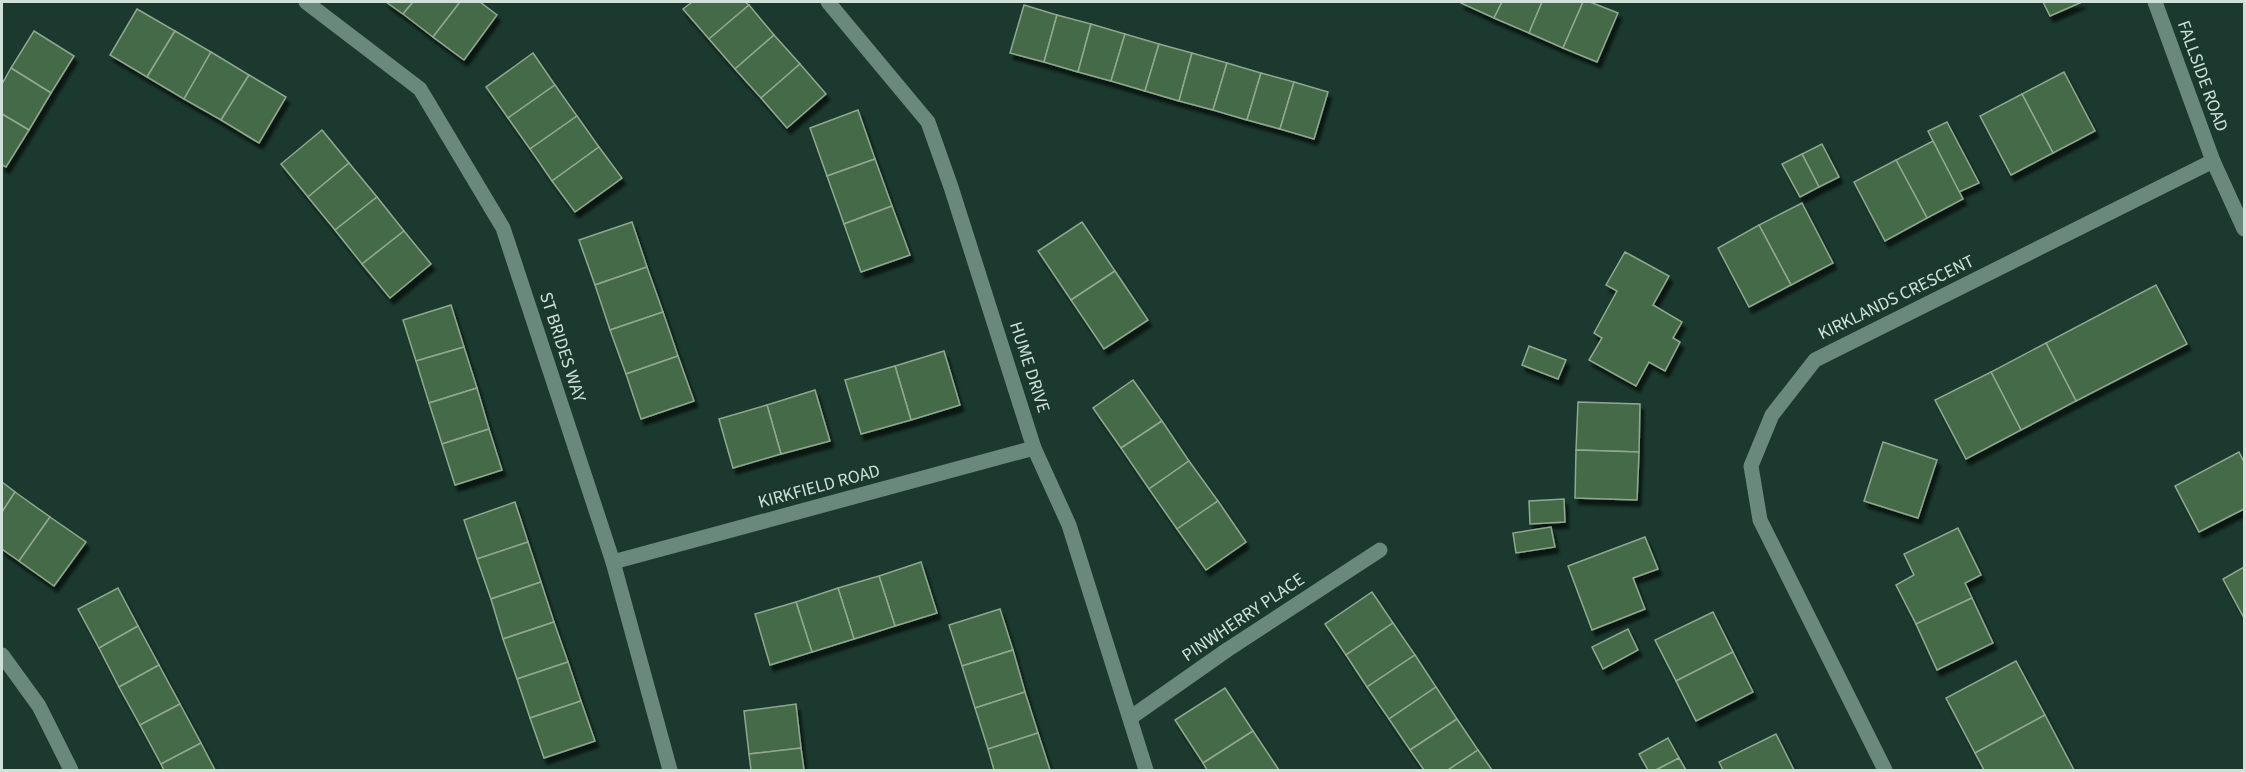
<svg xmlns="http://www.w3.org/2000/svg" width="2246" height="772" viewBox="0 0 2246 772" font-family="'Source Sans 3',sans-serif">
<defs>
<filter id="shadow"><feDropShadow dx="3.5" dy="6" stdDeviation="1.5" flood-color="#0009"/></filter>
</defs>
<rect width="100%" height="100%" fill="#1b392e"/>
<g fill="#456a46" stroke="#90a890" stroke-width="1.5" filter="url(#shadow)">
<polygon points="386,2 413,2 403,14"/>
<polygon points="413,2 460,2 433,37 403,14"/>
<polygon points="460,2 480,2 497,15 464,60 433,37"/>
<polygon points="692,2 745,2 749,5 709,39 683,9"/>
<polygon points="1461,2 1502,2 1494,18 1461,3"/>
<polygon points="1502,2 1542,2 1529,33 1494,18"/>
<polygon points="1542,2 1583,2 1563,48 1529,33"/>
<polygon points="1583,2 1590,2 1618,13 1597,62 1563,48"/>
<polygon points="2043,2 2082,2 2050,16"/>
<polygon points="749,5 774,35 735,69 709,39"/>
<polygon points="1024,5 1057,15 1044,62 1010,53"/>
<polygon points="137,9 175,31 147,77 110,55"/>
<polygon points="1057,15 1091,24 1078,72 1044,62"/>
<polygon points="1091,24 1125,34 1111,81 1078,72"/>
<polygon points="34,31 74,56 51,93 11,68"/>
<polygon points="175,31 211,52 184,99 147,77"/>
<polygon points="1125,34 1159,44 1145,91 1111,81"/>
<polygon points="774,35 800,64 761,98 735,69"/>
<polygon points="1159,44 1192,53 1179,101 1145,91"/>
<polygon points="211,52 249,75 221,120 184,99"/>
<polygon points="533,53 555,85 508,118 486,87"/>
<polygon points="1192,53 1227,63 1213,110 1179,101"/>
<polygon points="1227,63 1261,73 1247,120 1213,110"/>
<polygon points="800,64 826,94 787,128 761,98"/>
<polygon points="11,68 51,93 29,130 2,114 2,84"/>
<polygon points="2064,72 2095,131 2053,153 2022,94"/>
<polygon points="1261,73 1294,82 1280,129 1247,120"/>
<polygon points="249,75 286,97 259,143 221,120"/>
<polygon points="1294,82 1328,92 1314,139 1280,129"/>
<polygon points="555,85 577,116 530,149 508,118"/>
<polygon points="2022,94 2053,153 2011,175 1980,116"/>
<polygon points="858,110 875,159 827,176 810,128"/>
<polygon points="2,114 29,130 6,167 2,165"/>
<polygon points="577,116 599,147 552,181 530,149"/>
<polygon points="1947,122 1979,183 1959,192 1928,131"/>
<polygon points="322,130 349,163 308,197 281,164"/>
<polygon points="1933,141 1963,199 1927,218 1896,160"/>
<polygon points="1822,144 1839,177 1819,187 1802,154"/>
<polygon points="599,147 622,178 575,212 552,181"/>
<polygon points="1802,154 1819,187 1800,197 1782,164"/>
<polygon points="875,159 892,206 844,224 827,176"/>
<polygon points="1896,160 1927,218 1885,241 1854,182"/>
<polygon points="349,163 377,197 335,230 308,197"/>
<polygon points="377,197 404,231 362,264 335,230"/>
<polygon points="1802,203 1833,263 1791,285 1759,225"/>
<polygon points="892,206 910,255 861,272 844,224"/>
<polygon points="632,222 647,267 595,285 579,240"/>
<polygon points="1082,222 1115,271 1071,300 1038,251"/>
<polygon points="1759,225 1791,285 1749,307 1718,248"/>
<polygon points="404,231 431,264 390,298 362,264"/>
<polygon points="1625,252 1669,276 1653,305 1682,322 1673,338 1680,342 1665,371 1649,362 1636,386 1589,360 1602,338 1594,333 1617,291 1606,285"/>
<polygon points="647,267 663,312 610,330 595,285"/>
<polygon points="1115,271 1148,320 1104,349 1071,300"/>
<polygon points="2156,285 2187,344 2076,401 2046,343"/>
<polygon points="451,305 464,347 416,361 403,320"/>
<polygon points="663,312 678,356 626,374 610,330"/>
<polygon points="2046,343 2076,401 2021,430 1991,372"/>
<polygon points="1529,346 1566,360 1558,379 1522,365"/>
<polygon points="464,347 477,388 429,403 416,361"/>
<polygon points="944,351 960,405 911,420 895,366"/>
<polygon points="678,356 694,401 641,419 626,374"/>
<polygon points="895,366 911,420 861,434 845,380"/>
<polygon points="1991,372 2021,430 1966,459 1935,400"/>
<polygon points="1133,380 1162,421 1121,448 1093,408"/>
<polygon points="477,388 489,429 442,444 429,403"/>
<polygon points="815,390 830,441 781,454 767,405"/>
<polygon points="1578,402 1640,404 1639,452 1576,450"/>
<polygon points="767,405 781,454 733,468 719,419"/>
<polygon points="1162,421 1189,461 1149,489 1121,448"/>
<polygon points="489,429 502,470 455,485 442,444"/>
<polygon points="1883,442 1937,460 1918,518 1864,501"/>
<polygon points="1576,450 1639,452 1637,500 1575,498"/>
<polygon points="2239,452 2244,462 2244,509 2199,532 2175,486"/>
<polygon points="1189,461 1218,501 1177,529 1149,489"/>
<polygon points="2,482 15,492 2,512"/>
<polygon points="15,492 50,517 19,561 2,549 2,512"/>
<polygon points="1564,499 1565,522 1530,524 1529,501"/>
<polygon points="1218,501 1246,542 1206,570 1177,529"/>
<polygon points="515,502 528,542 477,559 464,520"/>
<polygon points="50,517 86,542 54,586 19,561"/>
<polygon points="1551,527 1555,547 1516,553 1513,533"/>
<polygon points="1958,528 1981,575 1965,583 1972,598 1916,624 1896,585 1914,575 1904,554"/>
<polygon points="1645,537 1658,569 1633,578 1645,609 1592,630 1568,566"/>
<polygon points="528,542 541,582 491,599 477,559"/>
<polygon points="921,562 937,613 895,626 879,576"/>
<polygon points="2244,567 2244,618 2223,579"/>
<polygon points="879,576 895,626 854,639 838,588"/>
<polygon points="541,582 554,622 503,639 491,599"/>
<polygon points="118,588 138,626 99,648 78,609"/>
<polygon points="838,588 854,639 812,652 796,602"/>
<polygon points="1372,592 1393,623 1346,655 1325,624"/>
<polygon points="1972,598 1993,643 1937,670 1916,624"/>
<polygon points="796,602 812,652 770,665 755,614"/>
<polygon points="1000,609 1013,650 962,666 949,625"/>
<polygon points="1713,612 1733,652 1676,681 1655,640"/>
<polygon points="554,622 568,662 517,679 503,639"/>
<polygon points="1393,623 1415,655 1367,687 1346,655"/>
<polygon points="138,626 159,665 119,687 99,648"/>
<polygon points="1628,629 1638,650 1603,669 1592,647"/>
<polygon points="1013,650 1025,692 975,708 962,666"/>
<polygon points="1733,652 1753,692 1696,721 1676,681"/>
<polygon points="1415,655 1436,687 1389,719 1367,687"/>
<polygon points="2016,661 2045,715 1975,753 1946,698"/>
<polygon points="568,662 581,701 530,718 517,679"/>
<polygon points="159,665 180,704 140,725 119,687"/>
<polygon points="1436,687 1457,719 1410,750 1389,719"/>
<polygon points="1225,688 1253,731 1203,763 1175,720"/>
<polygon points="1025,692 1038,733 988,749 975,708"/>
<polygon points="581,701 595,741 544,758 530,718"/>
<polygon points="180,704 201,743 161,764 140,725"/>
<polygon points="796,704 801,748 749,754 744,711"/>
<polygon points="2045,715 2074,770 1984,770 1975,753"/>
<polygon points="1457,719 1478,750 1448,770 1424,770 1410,750"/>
<polygon points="1253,731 1279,770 1207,770 1203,763"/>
<polygon points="1038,733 1050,770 994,770 988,749"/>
<polygon points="1776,734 1794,770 1723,770 1719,762"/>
<polygon points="1668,738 1679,758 1656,770 1648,770 1639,754"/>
<polygon points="201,743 215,770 164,770 161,764"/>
<polygon points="801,748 804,770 751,770 749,754"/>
<polygon points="1478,750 1492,770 1448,770"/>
<polygon points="1679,758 1686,770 1656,770"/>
</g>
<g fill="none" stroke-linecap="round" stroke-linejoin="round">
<g stroke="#69897c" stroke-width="15">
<polyline points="306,2 420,89 503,228 613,562 670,770"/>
<polyline points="828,2 928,122 951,187 1034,448 1069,525 1146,770"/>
<polyline points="613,562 1034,448"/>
<polyline points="2,655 39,706 71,770"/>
<polyline points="1130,718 1227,650 1380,550"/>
<polyline points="1885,770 1760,520 1751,466 1772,415 1815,360 2213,161"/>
</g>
<polyline stroke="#69897c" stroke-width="15" points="2155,2 2213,161 2244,229"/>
</g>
<g text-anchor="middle" stroke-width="4.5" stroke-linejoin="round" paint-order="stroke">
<g font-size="18" fill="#cfe1d9" stroke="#1b392e">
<text transform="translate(2203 76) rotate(70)" y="6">FALLSIDE ROAD</text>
<text transform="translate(1896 297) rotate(-26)" y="6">KIRKLANDS CRESCENT</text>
<text transform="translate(563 347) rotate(72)" y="6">ST BRIDES WAY</text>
<text transform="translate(1030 367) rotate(72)" y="6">HUME DRIVE</text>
<text transform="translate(819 486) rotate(-15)" y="6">KIRKFIELD ROAD</text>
<text transform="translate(1243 617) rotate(-34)" y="6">PINWHERRY PLACE</text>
</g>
</g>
<rect width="2246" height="772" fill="none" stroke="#cfe1d9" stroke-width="6"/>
</svg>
